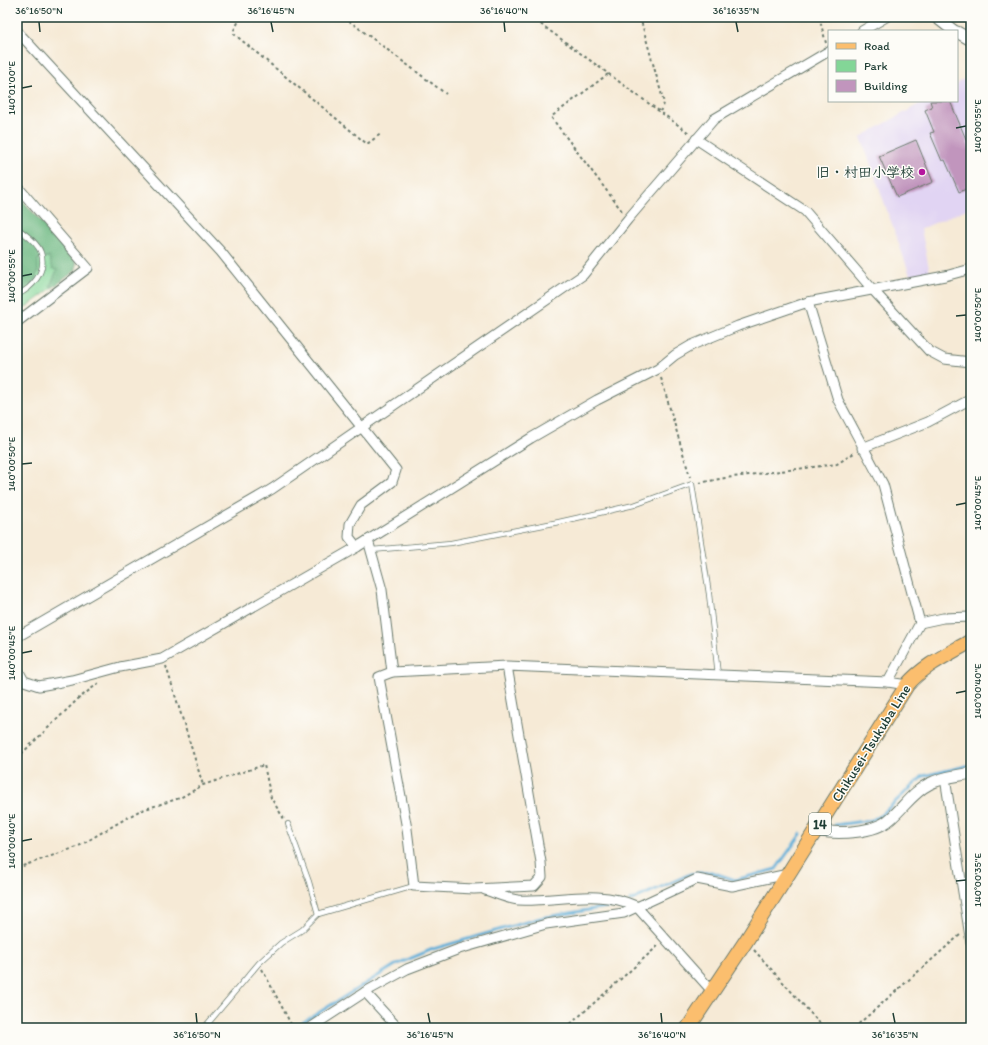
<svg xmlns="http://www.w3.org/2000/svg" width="988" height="1045" font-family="Itim,'Klee One',sans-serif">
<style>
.built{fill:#e1d4f3}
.green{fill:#83d697;stroke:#518a66}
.forest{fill:#6ab780;stroke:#447a5a}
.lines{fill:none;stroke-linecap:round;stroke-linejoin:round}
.stream{stroke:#5eaed8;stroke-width:3}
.building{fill:#c195bd}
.service-casing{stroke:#6a7a6d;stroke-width:6}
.minor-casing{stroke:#6a7a6d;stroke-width:11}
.tertiary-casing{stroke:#6a7a6d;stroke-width:13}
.primary-casing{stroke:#6a7a6d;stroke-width:16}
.path{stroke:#6a7a6d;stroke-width:2;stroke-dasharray:3 3;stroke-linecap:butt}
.service{stroke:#fff;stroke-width:4.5}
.minor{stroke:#fff;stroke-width:9}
.tertiary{stroke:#fff;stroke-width:11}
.primary{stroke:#fbbe6e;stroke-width:14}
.ticks{fill:none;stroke:#1f3d34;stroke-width:1.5}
.poi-dot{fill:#b5179e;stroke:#fdfcf7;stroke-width:1.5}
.labels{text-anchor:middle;stroke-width:3;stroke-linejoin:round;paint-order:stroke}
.shield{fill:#fdfcf7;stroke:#62766e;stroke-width:1}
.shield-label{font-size:13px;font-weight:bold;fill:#1f3d34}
.poi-label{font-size:14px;font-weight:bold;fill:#1f3d34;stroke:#fdfcf7;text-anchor:end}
.street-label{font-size:14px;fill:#1f3d34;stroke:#fdfcf7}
.neatline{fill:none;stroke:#1f3d34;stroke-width:1.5}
.ticks-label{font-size:10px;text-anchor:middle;fill:#1f3d34}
</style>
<rect width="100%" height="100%" fill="#fdfcf7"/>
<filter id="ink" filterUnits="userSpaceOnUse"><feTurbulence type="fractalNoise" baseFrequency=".025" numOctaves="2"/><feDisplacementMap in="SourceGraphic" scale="8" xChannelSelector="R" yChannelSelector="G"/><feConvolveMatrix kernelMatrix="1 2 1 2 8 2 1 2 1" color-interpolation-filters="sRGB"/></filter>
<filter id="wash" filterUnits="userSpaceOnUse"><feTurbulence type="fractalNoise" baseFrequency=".012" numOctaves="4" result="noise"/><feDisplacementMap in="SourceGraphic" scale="16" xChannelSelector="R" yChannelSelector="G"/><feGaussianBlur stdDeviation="0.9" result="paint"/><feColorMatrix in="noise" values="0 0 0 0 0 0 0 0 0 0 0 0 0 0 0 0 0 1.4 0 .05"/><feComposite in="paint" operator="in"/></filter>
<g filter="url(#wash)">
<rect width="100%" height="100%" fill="#f6ead6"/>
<polygon class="built" points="971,75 971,207 921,229 930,273 911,278 861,137 925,101 957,101 957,83"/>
<polygon class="green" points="17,194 76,262 76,270 17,314"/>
<polygon class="forest" points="17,194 76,262 76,270 54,287 50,286 57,270 53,269 49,257 38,259 38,272 33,283 28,284 22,295 17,297 17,268 23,249 19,235 17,234"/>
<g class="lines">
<g class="stream">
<polyline points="835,825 872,820 881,815 923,776 971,765"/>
<polyline points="630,901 690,874 711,872 735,880 776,869 801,834"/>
<polyline points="294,1028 397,964 433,949 540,918 625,904"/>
</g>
</g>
<g id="blocks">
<g class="building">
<polygon points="930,101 950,101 971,151 971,187 959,192 945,160 942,161 930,133 934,132 925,110 932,107"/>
<polygon points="916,140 933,182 897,197 879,156"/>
</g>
</g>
</g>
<g filter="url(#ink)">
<use href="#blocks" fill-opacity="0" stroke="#6a7a6d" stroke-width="1"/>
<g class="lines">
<defs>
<g id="service">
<path d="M17 228C25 234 38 243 41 253 47 272 32 288 17 295"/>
<polyline points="372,550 451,543 559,522 634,505 692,484 709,594 718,675"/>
<polyline points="288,824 309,882 318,914"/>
<polyline points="204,1028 259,963 281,943 302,930 318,914 414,886"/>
</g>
<g id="minor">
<polyline points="17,31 221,252 396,470 392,482 361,505 350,524 349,537 357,547"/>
<polyline points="862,31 886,17"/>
<polyline points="696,139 805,211 873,290 929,351 944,359 971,362"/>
<polyline points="17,186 88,268 17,322"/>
<polyline points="808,302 838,400 883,484 920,623 888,682"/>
<polyline points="862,448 928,422 971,399"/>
<polyline points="368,540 382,590 392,672"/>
<polyline points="920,623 943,618 971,617"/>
<polyline points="17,637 272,489 583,275 628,219 714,119 829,51"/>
<polyline points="507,666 541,862 542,877 534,886 474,889 414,886 407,829 379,677 392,672 507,666 888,682 907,685"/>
<polyline points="17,668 24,681 39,686 72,680 120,667 162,659 357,547 531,438 597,400 658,369 675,355 692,345 738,326 808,302 945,276 971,269"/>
<polyline points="945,778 971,943"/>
<path d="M485 890C495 893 507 899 518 900 558 902 598 888 636 906L712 991"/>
<polyline points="365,992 398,1028"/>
<polyline points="310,1028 365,992 407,969 459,949 546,924 624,913 697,879 732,886 788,874"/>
</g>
<g id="tertiary">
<polyline points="936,17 954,31"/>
<polyline points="957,32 971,40"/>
<path d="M816 830C836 835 875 833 890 819 903 808 914 791 929 784 942 777 957 776 971 773"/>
</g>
<path id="primary" d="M688 1028 746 941 907 685C924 665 949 654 971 641"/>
</defs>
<use href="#service" class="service-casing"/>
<use href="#minor" class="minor-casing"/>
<use href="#tertiary" class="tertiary-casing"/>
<use href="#primary" class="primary-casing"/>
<g class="path">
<polyline points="241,17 234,30 234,34 367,144 382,133"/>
<polyline points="344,17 446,94"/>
<polyline points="531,17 689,133"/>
<polyline points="640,17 664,103 663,107 660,111"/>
<polyline points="819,17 826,43"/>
<polyline points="608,74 551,117 622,211"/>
<polyline points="661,378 690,477"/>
<polyline points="699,483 725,478 837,464 854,453"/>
<polyline points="166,666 203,785"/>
<polyline points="17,758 78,699 100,682"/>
<polyline points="17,868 77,847 139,811 180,798 203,785 264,765 271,798 284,819"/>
<polyline points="754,950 824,1028"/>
<polyline points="262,969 293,1028"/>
<polyline points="566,1028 659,945"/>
<polyline points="854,1028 961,934"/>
</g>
<use href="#service" class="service"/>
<use href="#minor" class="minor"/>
<use href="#tertiary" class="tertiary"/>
<use href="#primary" class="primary"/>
</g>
</g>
<path class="ticks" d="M39 22 40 32M271 22 273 32M504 22 505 32M736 22 738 32M22 88 32 86M956 128 966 126M22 276 32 274M956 316 966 315M22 464 32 463M956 505 966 503M22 653 32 651M956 693 966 691M22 841 32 839M956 881 966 880M196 1013 197 1023M428 1013 430 1023M661 1013 662 1023M893 1013 895 1023"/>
<circle class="poi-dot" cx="922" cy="172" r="4"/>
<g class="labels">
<rect class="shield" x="809" y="813" width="22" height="22" rx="3"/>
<g class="shield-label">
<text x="820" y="829">14</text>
</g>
<g class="poi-label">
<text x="914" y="177">旧・村田小学校</text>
</g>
<g class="street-label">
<text transform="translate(871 743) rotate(-58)" y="5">Chikusei-Tsukuba Line</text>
</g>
</g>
<rect width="988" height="1045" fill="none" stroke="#fdfcf7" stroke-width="44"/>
<rect x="828" y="30" width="130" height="72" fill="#fdfcf7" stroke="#a4b0a9"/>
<rect x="836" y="43" width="20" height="6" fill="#fbbe6e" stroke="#a4b0a9"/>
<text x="864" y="50" font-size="12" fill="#1f3d34">Road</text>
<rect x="836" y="60" width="20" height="12" fill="#83d697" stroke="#a4b0a9"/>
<text x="864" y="70" font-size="12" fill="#1f3d34">Park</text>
<rect x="836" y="80" width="20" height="12" fill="#c195bd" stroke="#a4b0a9"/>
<text x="864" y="90" font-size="12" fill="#1f3d34">Building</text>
<rect x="22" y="22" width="944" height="1001" class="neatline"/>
<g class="ticks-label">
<text x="39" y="14">36°16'50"N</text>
<text x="271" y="14">36°16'45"N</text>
<text x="504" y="14">36°16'40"N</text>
<text x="736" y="14">36°16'35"N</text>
<text transform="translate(11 88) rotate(-90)" y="4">140°01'00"E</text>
<text transform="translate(977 126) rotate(-90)" y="4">140°00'55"E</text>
<text transform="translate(11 276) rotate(-90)" y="4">140°00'55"E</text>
<text transform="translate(977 315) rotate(-90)" y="4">140°00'50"E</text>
<text transform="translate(11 464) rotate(-90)" y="4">140°00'50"E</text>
<text transform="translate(977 503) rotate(-90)" y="4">140°00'45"E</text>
<text transform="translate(11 653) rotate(-90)" y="4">140°00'45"E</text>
<text transform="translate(977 691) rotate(-90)" y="4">140°00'40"E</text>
<text transform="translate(11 841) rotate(-90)" y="4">140°00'40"E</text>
<text transform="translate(977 880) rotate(-90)" y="4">140°00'35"E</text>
<text x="197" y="1038">36°16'50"N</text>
<text x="430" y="1038">36°16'45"N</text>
<text x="662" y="1038">36°16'40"N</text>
<text x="895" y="1038">36°16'35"N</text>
</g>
</svg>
